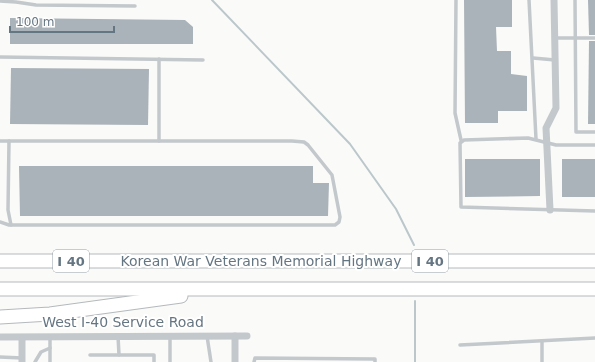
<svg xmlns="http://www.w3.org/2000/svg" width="595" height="362" font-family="'DejaVu Sans',sans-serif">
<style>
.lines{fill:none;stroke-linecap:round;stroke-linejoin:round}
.stream{stroke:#bbc7cb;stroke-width:2}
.building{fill:#aab3b9}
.highway-casing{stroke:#b4b9bd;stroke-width:15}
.lane{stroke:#c3c8cc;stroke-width:3.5}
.street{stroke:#c3c8cc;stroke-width:7}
.highway{stroke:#fff;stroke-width:13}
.labels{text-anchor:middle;stroke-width:4;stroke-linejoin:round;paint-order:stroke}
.shield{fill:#fff;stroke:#939fa8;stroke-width:1}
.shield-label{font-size:13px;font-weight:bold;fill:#657683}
.street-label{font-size:14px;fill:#657683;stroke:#fff}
</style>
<rect width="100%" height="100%" fill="#fafaf8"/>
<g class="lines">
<g class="stream">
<polyline points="212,0 350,144 396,209 414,245"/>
<polyline points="415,301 415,362"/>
</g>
</g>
<g class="building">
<polygon points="464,0 512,0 512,27 496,27 497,51 511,51 511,74 527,76 527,111 498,111 498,123 465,123"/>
<polygon points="588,0 595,0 595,35 589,35"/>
<polygon points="10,18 185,20 193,27 193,44 10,44"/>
<polygon points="589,41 595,41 595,124 588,124"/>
<polygon points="11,68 149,69 148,125 10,124"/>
<polygon points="465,159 540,159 540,196 465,197"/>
<rect x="562" y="159" width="33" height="38"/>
<polygon points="19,166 313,166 313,183 329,183 328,216 20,216"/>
</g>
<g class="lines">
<defs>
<g id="highway">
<polyline points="0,261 595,261"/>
<polyline points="0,289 595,289"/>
<polyline points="0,317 50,314 181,296"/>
</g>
</defs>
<use href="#highway" class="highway-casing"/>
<g class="lane">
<polyline points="456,0 455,113 461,140"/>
<polyline points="529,0 536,139"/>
<polyline points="575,0 576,132 595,132"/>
<polyline points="0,1 16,2 36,5 135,6"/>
<polyline points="555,38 595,38"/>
<polyline points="0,57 203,60"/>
<polyline points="533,58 555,60"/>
<polyline points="0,141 292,141 304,142 308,145 332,175 340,217 339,222 335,225 9,225 0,222"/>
<polyline points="9,141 8,210 11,225"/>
<polyline points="159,141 159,59"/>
<polyline points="595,145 556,145 528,138 464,140 460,143 461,207 595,211"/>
<polyline points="50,336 50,362"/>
<polyline points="118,336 119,355"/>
<polyline points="207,336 211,362"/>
<polyline points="170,337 170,362"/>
<polyline points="542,341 542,362"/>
<polyline points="460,345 595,338"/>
<polyline points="90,355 154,355 154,362"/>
<polyline points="0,357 22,358"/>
<polyline points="35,362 41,352 50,348"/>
<polyline points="254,362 255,358 375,359 375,362"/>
</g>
<g class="street">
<polyline points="550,210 546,128 556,108 554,0"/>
<polyline points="0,337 247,336"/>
<polyline points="22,338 22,362"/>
<polyline points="235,362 235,336"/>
</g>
<use href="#highway" class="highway"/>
</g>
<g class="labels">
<g class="shield">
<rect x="53" y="250" width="36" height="22" rx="3"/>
<rect x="412" y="250" width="36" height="22" rx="3"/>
</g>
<g class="shield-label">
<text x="71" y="266">I 40</text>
<text x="430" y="266">I 40</text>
</g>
<g class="street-label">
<text x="261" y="266">Korean War Veterans Memorial Highway</text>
<text x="123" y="327">West I-40 Service Road</text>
</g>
</g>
<path d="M10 26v6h104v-6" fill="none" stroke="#657683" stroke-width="2"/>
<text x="16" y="26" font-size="12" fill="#657683" stroke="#ffffff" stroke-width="3" paint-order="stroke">100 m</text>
</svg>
